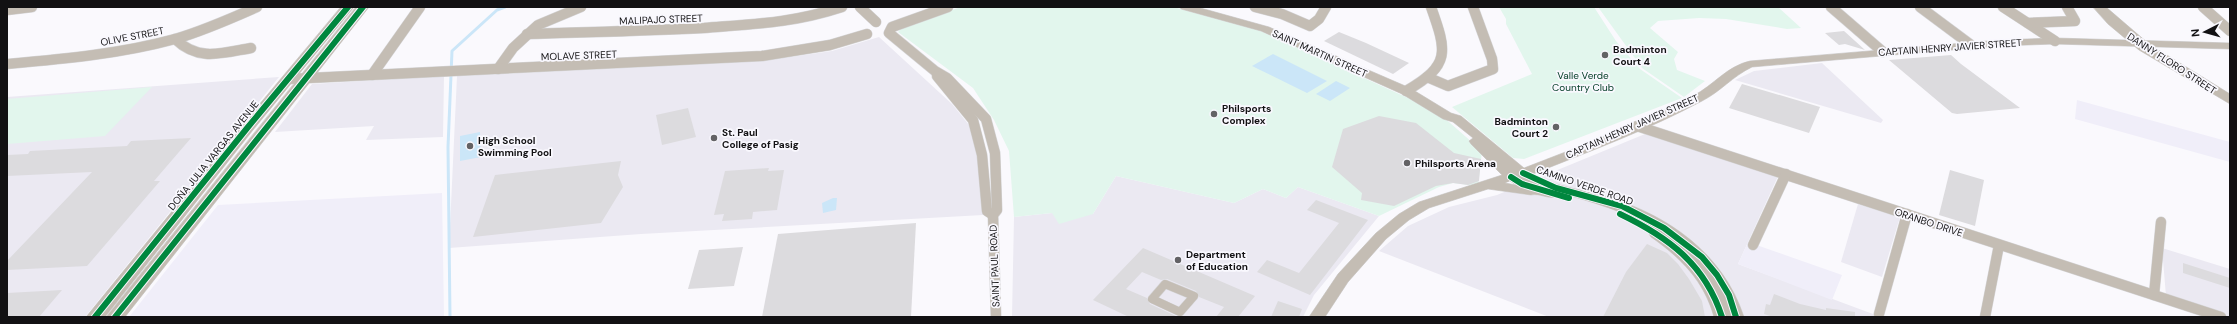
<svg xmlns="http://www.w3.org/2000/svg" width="2237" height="324" font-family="'DM Sans',sans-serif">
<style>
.built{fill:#ebe9f2}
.industrial{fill:#f0eef9}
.green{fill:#e2f6ed}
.water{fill:#cbe6f8}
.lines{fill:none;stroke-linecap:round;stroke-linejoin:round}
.stream{stroke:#cbe6f8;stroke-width:3}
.building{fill:#dcdbde}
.pedestrian-casing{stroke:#d5d5d7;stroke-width:9}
.minor-casing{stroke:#d5d5d7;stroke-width:11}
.tertiary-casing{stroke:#d5d5d7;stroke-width:1}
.secondary-casing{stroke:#d5d5d7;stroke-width:1}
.pedestrian{stroke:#c4bdb4;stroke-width:8}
.minor{stroke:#c4bdb4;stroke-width:10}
.tertiary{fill:#c4bdb4;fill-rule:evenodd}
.secondary{fill:#c3bcb2;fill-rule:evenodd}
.cycleway-casing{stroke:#f9f8fe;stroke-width:8}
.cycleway{stroke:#00873e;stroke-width:6}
.poi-dot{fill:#636265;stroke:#f9f8fe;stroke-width:1.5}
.labels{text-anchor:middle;stroke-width:3.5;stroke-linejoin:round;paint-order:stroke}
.street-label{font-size:10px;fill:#121113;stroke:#f9f8fe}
.poi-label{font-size:10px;font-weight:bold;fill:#121113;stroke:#f9f8fe;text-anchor:start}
.park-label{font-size:10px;fill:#08402b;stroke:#f9f8fe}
</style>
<rect width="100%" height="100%" fill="#faf9fd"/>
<g class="built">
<polygon points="879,37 952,104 969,125 978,151 983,215 641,234 449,248 457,76 762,61 832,51"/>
<polygon points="1822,63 1883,120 1881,123 1735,80 1754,71"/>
<polygon points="444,76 443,137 366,140 374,126 275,132 312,84"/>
<polygon points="279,77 85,317 7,317 7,97"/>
<polygon points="1645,134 1779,174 1738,264 1881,317 1549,317 1379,251 1408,226 1449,207 1497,195"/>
<polygon points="1116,176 1234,203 1263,189 1286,198 1298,187 1379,216 1314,295 1303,317 1012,317 1014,217 1052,213 1093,214"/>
<polygon points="1858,204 1900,217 1882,277 1841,262"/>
<polygon points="2162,248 2230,269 2230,317 2166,296"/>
</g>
<g class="industrial">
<polygon points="2077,100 2230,142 2230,162 2075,119"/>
<polygon points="442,193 444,317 129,317 218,205"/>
<polygon points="1748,242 1842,275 1832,300 1738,264"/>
</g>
<g class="green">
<polygon points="961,7 1173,7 1256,29 1430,108 1449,122 1482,151 1478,186 1453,183 1439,187 1379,216 1298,187 1286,198 1263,189 1234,203 1116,176 1093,214 1059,224 1052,213 1014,217 1009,151 994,120 973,88 898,32 904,26"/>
<polygon points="1499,7 1594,7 1616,41 1640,69 1682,98 1524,159 1513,158 1452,107 1532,74 1506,24 1506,19"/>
<polygon points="1598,7 1778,7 1801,28 1787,29 1726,19 1699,18 1658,21 1650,28 1678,52 1674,59 1677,70 1705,81 1684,97 1642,68"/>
<polygon points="152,87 105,136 7,144 7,99"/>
</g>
<g class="water">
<polygon points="1273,54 1327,81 1307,93 1252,66"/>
<polygon points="1336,81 1350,88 1330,101 1316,94"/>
<polygon points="480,132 481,157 460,161 460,136"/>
<polygon points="833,198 837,198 836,210 823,213 822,203"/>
</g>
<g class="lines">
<polyline class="stream" points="450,317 448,147 452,51 497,10 505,7"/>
</g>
<g class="building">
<polygon points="1844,31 1865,50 1845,44 1839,45 1825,33"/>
<polygon points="1339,32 1366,43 1409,63 1393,74 1324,41"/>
<polygon points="1951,55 1961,64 2020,108 1957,114 1952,113 1889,60"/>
<polygon points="1742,84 1820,107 1809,133 1729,108"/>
<polygon points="688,108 696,137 662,145 656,115"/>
<polygon points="1379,116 1416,123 1454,153 1481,159 1479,181 1468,185 1453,183 1436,186 1394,206 1361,200 1362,193 1332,167 1343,129"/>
<polygon points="191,138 154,181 160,181 87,266 7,270 7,261 92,172 7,176 7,155 28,154 30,151 127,146 131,141"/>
<polygon points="621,161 618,175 623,187 601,223 473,237 495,175"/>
<polygon points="769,168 768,171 784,170 777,210 753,212 752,219 722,221 724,214 714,215 725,171"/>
<polygon points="1950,170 1984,180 1975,226 1939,215"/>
<polygon points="1316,200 1368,220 1310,295 1257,272 1267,260 1299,273 1339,223 1307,210"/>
<polygon points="916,223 911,317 762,317 778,234"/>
<polygon points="1647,244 1667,253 1678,264 1689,279 1702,301 1705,317 1603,317 1626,272"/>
<polygon points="743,247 734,286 688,289 699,250"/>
<polygon points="1143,248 1255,296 1238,317 1216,317 1224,307 1199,297 1196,291 1167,279 1161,280 1142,272 1126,289 1147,298 1150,304 1178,317 1129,317 1093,300"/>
<polygon points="2183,263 2230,278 2230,288 2183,273"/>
<polygon points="62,290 39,317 7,317 7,293"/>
<polygon points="1774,294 1800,304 1826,310 1826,308 1855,312 1855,317 1773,317 1764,314 1766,304 1770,305"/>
<polygon points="1278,301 1302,309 1299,317 1271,317"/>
</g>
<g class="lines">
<defs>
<polygon id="pedestrian" points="1165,284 1194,296 1180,312 1152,299"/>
<g id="minor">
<polyline points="860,7 876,22"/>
<polyline points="948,7 892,27 889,33 935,71 947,78 986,119 995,153 997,210 993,215 996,317"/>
<polyline points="1255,7 1282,14 1310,26 1319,19 1326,7"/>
<polyline points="1831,7 1883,52"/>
<polyline points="1920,7 1971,45"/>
<polyline points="2003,7 2055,41"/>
<polyline points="2203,7 2230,31"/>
<polyline points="7,10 32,7"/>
<polyline points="2028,23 2075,21 2067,7"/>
<path d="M527 34C586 32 645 31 704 28 755 24 793 23 842 7"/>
<path d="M175 39C199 62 222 53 251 48"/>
<path d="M7 64C63 59 120 54 175 39 203 31 230 19 257 7"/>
<polyline points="498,69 513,48 538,25 581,7"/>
<polyline points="372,75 420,7"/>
<polyline points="937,76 973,120 982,155 987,211 993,215"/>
<polyline points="1427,77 1448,86 1493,69 1492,59 1473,7"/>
<polyline points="289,79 762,56 830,45 867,34"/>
<path d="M1406 91C1451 65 1447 52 1431 7"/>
<polyline points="1637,126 2221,317"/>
<polyline points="1753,245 1786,174"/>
<polyline points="2154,295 2161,222"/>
<polyline points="1879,314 1907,214"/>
<polyline points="1985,317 1999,245"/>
</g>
<path id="tertiary" d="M1180 7H1197L1269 27 1410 88 1451 113 1461 116 1524 168C1581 146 1639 124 1693 96 1714 85 1727 66 1750 61L1999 40 2055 38 2230 43V49L2055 44 1999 46 1752 67C1733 76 1720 92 1702 101 1648 130 1590 151 1533 174 1555 187 1581 189 1605 196 1668 215 1723 253 1744 317H1714C1704 281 1681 258 1651 237L1649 234 1651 231 1657 230C1625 211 1592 202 1557 192L1556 197C1547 199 1540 193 1531 195L1488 189 1429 208 1409 220 1386 239 1348 282 1325 317H1309L1338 274 1376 233 1399 214 1419 202 1502 175 1471 144 1469 141 1473 138 1453 122 1443 119 1402 94 1261 31 1181 9ZM1510 181 1516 185 1505 183Z"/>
<g id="secondary">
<polygon points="341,7 354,7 253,130 105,317 86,317 243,124"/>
<polygon points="356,7 369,7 125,317 106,317"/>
<polygon points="2093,7 2106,7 2149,44 2230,94 2230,104 2139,50 2108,24"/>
</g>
</defs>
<use href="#pedestrian" class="pedestrian-casing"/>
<use href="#minor" class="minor-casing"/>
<use href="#tertiary" class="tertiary-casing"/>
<use href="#secondary" class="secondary-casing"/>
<use href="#pedestrian" class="pedestrian"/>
<use href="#minor" class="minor"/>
<use href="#tertiary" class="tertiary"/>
<use href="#secondary" class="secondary"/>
<defs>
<g id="cycleway">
<polyline points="1523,173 1556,188 1622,206 1664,228 1702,257 1717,275 1729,295 1736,317"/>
<polyline points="1511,177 1522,184 1569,198"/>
<path d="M1620 214C1668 237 1705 264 1722 317"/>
<polyline points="95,317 248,127 348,7"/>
<polyline points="115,317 363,7"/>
</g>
</defs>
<use href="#cycleway" class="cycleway-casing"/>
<use href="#cycleway" class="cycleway"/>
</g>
<g class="poi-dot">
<circle cx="1605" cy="55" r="4"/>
<circle cx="1214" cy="114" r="4"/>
<circle cx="1556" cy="127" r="4"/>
<circle cx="714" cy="138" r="4"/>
<circle cx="470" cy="146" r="4"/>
<circle cx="1407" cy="163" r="4"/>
<circle cx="1178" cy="260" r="4"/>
</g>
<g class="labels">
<g class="street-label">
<text transform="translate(661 19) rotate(-2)" y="4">MALIPAJO STREET</text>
<text transform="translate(132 36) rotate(-11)" y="4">OLIVE STREET</text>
<text transform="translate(1950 47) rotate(-4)" y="4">CAPTAIN HENRY JAVIER STREET</text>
<text transform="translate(1320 53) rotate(24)" y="4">SAINT MARTIN STREET</text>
<text transform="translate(579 55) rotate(-2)" y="4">MOLAVE STREET</text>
<text transform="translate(2172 63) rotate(33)" y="4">DANNY FLORO STREET</text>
<text transform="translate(1632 126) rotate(-24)" y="4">CAPTAIN HENRY JAVIER STREET</text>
<text transform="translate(213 155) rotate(-51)" y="4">DOÑA JULIA VARGAS AVENUE</text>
<text transform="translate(1585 185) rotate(19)" y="4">CAMINO VERDE ROAD</text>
<text transform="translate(1929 222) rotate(18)" y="4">ORANBO DRIVE</text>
<text transform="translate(994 266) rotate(-92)" y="4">SAINT PAUL ROAD</text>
</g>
<g class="poi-label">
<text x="1613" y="53">Badminton<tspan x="1613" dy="12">Court 4</tspan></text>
<text x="1222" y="112">Philsports<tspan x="1222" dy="12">Complex</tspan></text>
<text x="1548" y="125" text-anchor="end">Badminton<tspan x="1548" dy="12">Court 2</tspan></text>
<text x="722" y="136">St. Paul<tspan x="722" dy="12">College of Pasig</tspan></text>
<text x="478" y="144">High School<tspan x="478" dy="12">Swimming Pool</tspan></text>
<text x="1415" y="167">Philsports Arena</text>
<text x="1186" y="258">Department<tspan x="1186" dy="12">of Education</tspan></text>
</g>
<g class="park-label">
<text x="1583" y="79">Valle Verde<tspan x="1583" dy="12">Country Club</tspan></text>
</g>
</g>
<rect width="2237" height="324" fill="none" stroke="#121113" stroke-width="16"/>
<g transform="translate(2205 32) rotate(264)" stroke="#f9f8fe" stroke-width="3" paint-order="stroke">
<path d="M0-3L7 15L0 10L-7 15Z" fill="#121113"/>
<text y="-6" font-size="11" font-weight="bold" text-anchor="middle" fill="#121113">N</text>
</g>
</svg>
